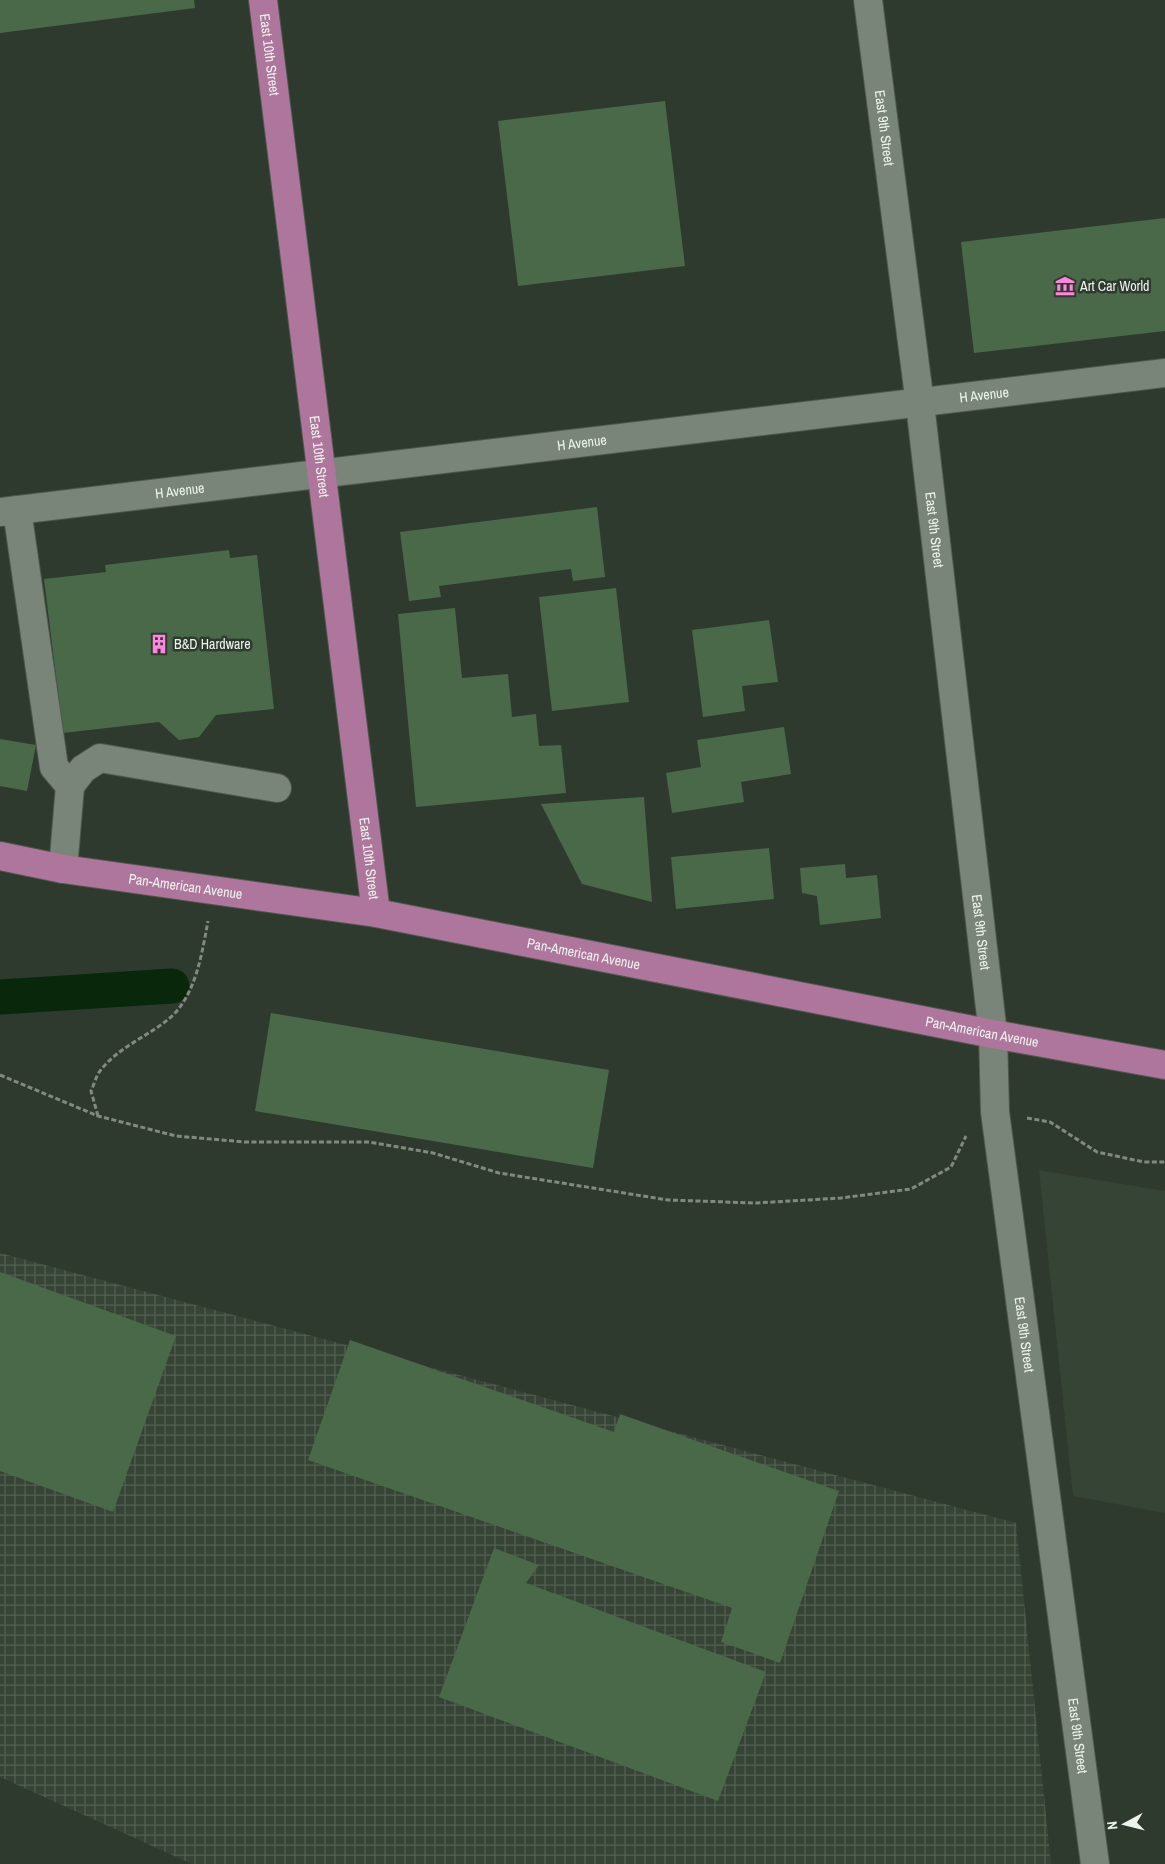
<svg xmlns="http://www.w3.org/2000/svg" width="1165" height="1864" font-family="'Archivo Narrow',sans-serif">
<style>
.built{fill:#354434}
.industrial{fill:url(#industrial-grid)}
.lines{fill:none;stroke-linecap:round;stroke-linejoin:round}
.canal{stroke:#09270a;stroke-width:35}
.building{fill:#4a6949}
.minor-casing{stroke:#4f584e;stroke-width:30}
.major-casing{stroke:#4f584e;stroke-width:30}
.path{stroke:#818a80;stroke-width:3;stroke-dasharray:5 2.5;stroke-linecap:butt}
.minor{stroke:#7a8579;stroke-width:28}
.major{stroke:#ae759d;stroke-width:28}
.labels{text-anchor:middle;stroke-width:5;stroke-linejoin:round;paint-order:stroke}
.street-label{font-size:14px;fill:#edf3ec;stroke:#2f3a2f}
.poi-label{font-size:14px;fill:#edf3ec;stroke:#2f3a2f;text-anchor:start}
</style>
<defs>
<pattern id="industrial-grid" width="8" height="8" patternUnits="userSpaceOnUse" patternTransform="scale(1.25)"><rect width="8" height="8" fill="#354434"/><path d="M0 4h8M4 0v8" fill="none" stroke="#535f52"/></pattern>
</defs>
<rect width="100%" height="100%" fill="#2f3a2f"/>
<polygon class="built" points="1039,1170 1165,1191 1165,1513 1073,1496"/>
<polygon class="industrial" points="0,1253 1016,1523 1051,1864 192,1864 0,1777"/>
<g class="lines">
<polyline class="canal" points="0,997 172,986"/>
</g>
<g class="building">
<polygon points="0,0 194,0 195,8 0,33"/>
<polygon points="665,101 685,266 518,286 498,121"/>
<polygon points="1165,218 1165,331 974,353 961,242"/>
<polygon points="597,507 605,577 573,581 571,569 439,586 441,597 409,601 400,532"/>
<polygon points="229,550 230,558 257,555 274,709 216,715 199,737 179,740 159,722 63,733 44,579 106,572 105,565"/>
<polygon points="616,588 629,702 552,711 539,597"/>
<polygon points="455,608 462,678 508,674 512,717 536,714 539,746 561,745 566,793 416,807 398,614"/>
<polygon points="769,620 778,682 742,686 745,711 703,717 692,630"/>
<polygon points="784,727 791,774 741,782 744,802 672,813 666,773 701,767 697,740"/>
<polygon points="0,739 36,745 27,791 0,786"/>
<polygon points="644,797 652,902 582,884 541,804"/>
<polygon points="769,848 774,899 676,909 671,857"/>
<polygon points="845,864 846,878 877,875 881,918 820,925 817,896 802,893 800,868"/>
<polygon points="271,1013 609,1070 593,1168 255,1111"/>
<polygon points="0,1272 176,1336 113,1512 0,1471"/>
<polygon points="350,1340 614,1432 620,1414 839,1491 780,1663 721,1642 732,1608 308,1460"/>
<polygon points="494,1548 539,1565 526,1583 766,1672 718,1801 439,1697"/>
</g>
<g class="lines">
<defs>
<g id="minor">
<path id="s1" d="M868 0 920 404 993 1034 995 1112 1095 1864"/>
<polyline points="17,510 54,767 70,786"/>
<path id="s2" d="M0 512 1165 373"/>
<polyline points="63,869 70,786 83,769 100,758 277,788"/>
</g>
<g id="major">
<path id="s3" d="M263 0 376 913"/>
<path id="s4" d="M0 856 63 869 376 913 993 1034 1165 1065"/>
</g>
</defs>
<use href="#minor" class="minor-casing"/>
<use href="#major" class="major-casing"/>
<g class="path">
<polyline points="0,1075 98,1116 176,1136 245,1142 369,1142 433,1153 499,1173 668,1200 756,1203 841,1198 911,1189 951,1167 966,1136"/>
<path d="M98 1116 91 1091C94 1085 96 1076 100 1071 118 1047 149 1036 171 1017 196 994 202 953 208 921"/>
<polyline points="1027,1118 1050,1122 1097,1152 1144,1162 1165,1162"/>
</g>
<use href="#minor" class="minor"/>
<use href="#major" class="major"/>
</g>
<defs>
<symbol id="museum-bare" viewBox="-9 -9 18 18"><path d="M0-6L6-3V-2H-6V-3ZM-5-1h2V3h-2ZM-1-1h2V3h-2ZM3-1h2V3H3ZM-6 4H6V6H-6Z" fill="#ff85df" stroke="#2f3a2f" stroke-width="2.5" paint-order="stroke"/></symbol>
<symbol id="building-bare" viewBox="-9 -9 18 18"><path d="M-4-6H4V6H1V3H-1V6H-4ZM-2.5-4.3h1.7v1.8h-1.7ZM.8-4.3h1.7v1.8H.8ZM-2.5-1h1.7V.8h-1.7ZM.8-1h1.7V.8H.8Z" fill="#ff85df" stroke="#2f3a2f" stroke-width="2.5" paint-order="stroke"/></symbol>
</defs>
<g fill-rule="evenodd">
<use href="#museum-bare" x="1051" y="272" width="28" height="28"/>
<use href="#building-bare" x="145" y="630" width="28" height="28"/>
</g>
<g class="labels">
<g class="street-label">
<text dy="5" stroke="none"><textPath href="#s3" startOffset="55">East 10th Street</textPath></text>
<text dy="5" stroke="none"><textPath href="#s1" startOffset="129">East 9th Street</textPath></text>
<text dy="5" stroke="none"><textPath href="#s2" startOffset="991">H Avenue</textPath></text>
<text dy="5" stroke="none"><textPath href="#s2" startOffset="586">H Avenue</textPath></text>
<text dy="5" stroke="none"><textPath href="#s3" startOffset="460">East 10th Street</textPath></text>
<text dy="5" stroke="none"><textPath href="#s2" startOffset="181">H Avenue</textPath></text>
<text dy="5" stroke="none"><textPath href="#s1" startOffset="534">East 9th Street</textPath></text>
<text dy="5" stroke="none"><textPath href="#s3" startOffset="865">East 10th Street</textPath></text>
<text dy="5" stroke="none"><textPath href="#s4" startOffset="188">Pan-American Avenue</textPath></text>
<text dy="5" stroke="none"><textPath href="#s1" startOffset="939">East 9th Street</textPath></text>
<text dy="5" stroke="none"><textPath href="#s4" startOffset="592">Pan-American Avenue</textPath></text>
<text dy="5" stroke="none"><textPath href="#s4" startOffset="998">Pan-American Avenue</textPath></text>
<text dy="5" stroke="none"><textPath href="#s1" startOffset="1344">East 9th Street</textPath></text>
<text dy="5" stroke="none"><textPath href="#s1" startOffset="1749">East 9th Street</textPath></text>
</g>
<g class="poi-label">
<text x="1080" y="291">Art Car World</text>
<text x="174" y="649">B&amp;D Hardware</text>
</g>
</g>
<g transform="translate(1125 1824) rotate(263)" stroke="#2f3a2f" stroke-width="4" paint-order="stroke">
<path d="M0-4L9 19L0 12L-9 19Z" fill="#edf3ec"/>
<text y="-8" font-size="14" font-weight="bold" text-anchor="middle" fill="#edf3ec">N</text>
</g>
</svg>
